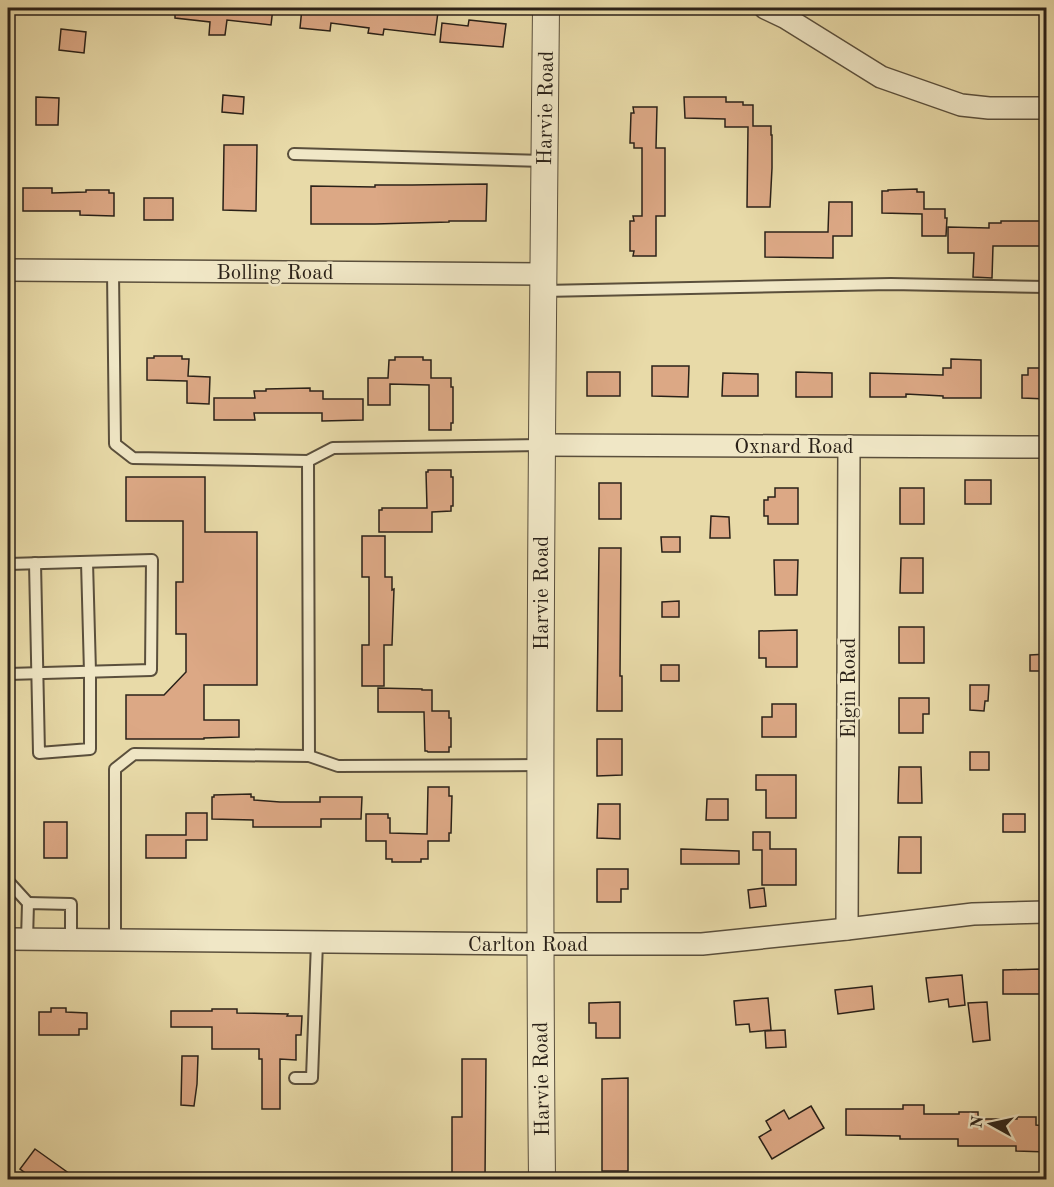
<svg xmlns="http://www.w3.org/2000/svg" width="1054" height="1187" font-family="'Old Standard TT',serif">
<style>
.building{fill:#dca885;stroke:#2a2118;stroke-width:1.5}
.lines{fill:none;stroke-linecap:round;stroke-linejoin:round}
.service-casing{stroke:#5a4f3c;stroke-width:14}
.minor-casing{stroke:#5a4f3c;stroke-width:24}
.tertiary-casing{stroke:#5a4f3c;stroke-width:28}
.service{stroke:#f0e7c6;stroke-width:10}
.minor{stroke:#f0e7c6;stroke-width:21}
.tertiary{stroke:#f0e7c6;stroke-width:26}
.labels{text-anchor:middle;stroke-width:5;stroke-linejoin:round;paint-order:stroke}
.street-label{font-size:21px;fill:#2a2118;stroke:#f0e7c6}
</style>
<rect width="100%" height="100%" fill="#e8daa8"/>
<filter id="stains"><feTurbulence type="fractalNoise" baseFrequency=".00333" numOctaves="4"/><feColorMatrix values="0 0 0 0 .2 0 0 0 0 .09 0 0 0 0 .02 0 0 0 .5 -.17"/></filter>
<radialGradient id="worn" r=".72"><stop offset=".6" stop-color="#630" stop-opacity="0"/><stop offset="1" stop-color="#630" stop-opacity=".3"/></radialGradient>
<g class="building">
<polygon points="175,8 273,8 271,25 227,20 225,35 209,35 210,22 175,18"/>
<polygon points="302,8 402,8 438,12 435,35 384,29 383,35 368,33 369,28 331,23 330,31 300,28"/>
<polygon points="469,20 506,24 503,47 440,42 442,23 468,26"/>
<polygon points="61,29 86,32 84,53 59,50"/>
<polygon points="223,95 244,97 243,114 222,112"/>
<polygon points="36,97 59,98 58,125 36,125"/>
<polygon points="684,97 726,97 726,102 743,102 743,105 753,105 753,126 771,126 771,135 772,135 772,168 770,207 747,207 748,127 725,127 725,119 685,118"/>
<polygon points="633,107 657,107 656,148 665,148 665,216 656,216 656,256 633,256 634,251 630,251 630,221 634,221 633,216 642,216 642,148 634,148 634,143 630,143 631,113 634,113"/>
<polygon points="224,145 257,145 256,211 223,210"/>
<polygon points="487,184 486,221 449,221 449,222 375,224 311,224 311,186 375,187 375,185 412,185"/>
<polygon points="23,188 52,188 52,193 86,192 86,190 109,190 109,193 114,193 114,216 80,215 80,211 23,211"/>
<polygon points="917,189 917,192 924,192 924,209 945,209 945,218 947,218 946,236 922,236 922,214 882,213 882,191 888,191 888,190"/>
<rect x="144" y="198" width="29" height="22"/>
<polygon points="829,202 852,202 852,236 833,236 833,258 765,257 765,232 828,232"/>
<polygon points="1001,221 1044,221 1044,224 1047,224 1047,246 993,246 992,278 973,277 974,253 948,253 948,227 989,228 989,223 1001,223"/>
<polygon points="154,356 182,356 182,359 189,359 188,376 210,377 209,404 187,403 187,381 147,380 147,358 154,358"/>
<polygon points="395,357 423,357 423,360 431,360 431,378 451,378 451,387 453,387 453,423 451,423 451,430 429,430 429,385 390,384 390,405 368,405 368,378 388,378 389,360 395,360"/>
<polygon points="951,359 981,360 981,398 943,398 943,396 906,394 906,397 870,397 870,373 943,375 943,368 951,368"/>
<polygon points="652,366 689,366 688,397 652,396"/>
<polygon points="1028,368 1047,368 1047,399 1022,398 1022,375 1028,375"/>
<rect x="587" y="372" width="33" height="24"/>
<polygon points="796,372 832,373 832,397 796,397"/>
<polygon points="723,373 758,374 758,396 722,396"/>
<polygon points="310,388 310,391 323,391 323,399 363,399 363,420 322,421 322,413 254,413 255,420 214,420 214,398 255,398 254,391 266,391 266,389"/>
<polygon points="428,470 451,470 451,477 453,477 453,506 451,506 451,511 432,512 432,532 379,532 379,510 382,510 382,508 427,508 426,472 428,472"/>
<polygon points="126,477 205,477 205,532 257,532 257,685 204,685 204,720 239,720 239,737 204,738 204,739 126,739 126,695 164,695 186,672 186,634 176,634 176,582 183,582 183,521 126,521"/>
<rect x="965" y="480" width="26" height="24"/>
<rect x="599" y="483" width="22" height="36"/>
<polygon points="775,488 798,488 798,524 768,524 768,516 764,516 764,500 768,500 768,497 775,497"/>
<rect x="900" y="488" width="24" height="36"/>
<polygon points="711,516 729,517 730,538 710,538"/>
<polygon points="362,536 385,536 385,577 392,577 392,590 394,589 392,645 384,645 384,686 362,686 362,645 369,645 369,577 362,577"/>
<polygon points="661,537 680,537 680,552 662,552"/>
<polygon points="599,548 621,548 620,676 622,676 622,711 597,711"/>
<polygon points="901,558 923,558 923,593 900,593"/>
<polygon points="774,560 798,560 797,595 775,595"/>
<polygon points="679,601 679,617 662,617 662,602"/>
<rect x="899" y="627" width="25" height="36"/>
<polygon points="797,630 797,667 766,667 766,658 759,658 759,631"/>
<polygon points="1047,654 1047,671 1030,671 1030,655"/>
<rect x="661" y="665" width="18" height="16"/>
<polygon points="970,685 989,685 988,701 985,701 984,711 970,710"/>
<polygon points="378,688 422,689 422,690 432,690 432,711 449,711 449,718 451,718 451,747 449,747 449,752 428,752 427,751 425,751 424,712 378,712"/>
<polygon points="899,698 929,698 929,714 923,714 923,733 899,733"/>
<polygon points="772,704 796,704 796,737 762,737 762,717 772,717"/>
<polygon points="597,739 622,739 622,775 597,776"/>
<rect x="970" y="752" width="19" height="18"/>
<polygon points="899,767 921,767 922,803 898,803"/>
<polygon points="756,775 796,775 796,818 766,818 766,790 756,790"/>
<polygon points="428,787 449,787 449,796 452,796 451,833 449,833 449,841 428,841 428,859 421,859 421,862 392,862 392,859 386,859 386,841 366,841 366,814 388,814 388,818 390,818 390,833 427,834"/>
<polygon points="251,794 251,797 254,797 254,800 280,802 320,802 320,797 362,797 361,819 321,819 321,827 253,827 253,820 212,819 212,797 214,797 214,795"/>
<polygon points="707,799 728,799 728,820 706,820"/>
<polygon points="598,804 620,804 620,839 597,838"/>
<polygon points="186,813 207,813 207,840 186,840 186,858 146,858 146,835 186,835"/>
<rect x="1003" y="814" width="22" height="18"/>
<rect x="44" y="822" width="23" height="36"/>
<polygon points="753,832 770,832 770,849 796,849 796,885 762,885 762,850 753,850"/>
<polygon points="899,837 921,837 921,873 898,873"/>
<polygon points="681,849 739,851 739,864 681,864"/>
<polygon points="597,869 628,869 628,889 621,889 621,902 597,902"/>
<polygon points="764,888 766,906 750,908 748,890"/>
<polygon points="1040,969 1040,994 1003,994 1003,970"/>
<polygon points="962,975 965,1005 949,1007 948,999 929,1002 926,978"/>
<polygon points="872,986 874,1009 838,1014 835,990"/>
<polygon points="768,998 771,1030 750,1032 749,1024 736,1025 734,1001"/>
<polygon points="620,1002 620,1038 596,1038 596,1023 589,1023 589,1003"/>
<polygon points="987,1002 990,1040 973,1042 968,1003"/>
<polygon points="51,1008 66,1008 66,1012 87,1013 87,1029 79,1029 79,1035 39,1035 39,1012 51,1012"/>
<polygon points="212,1009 237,1009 237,1013 288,1014 287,1016 302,1016 301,1035 296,1035 296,1060 280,1059 280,1109 262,1109 262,1059 259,1059 259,1049 212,1049 212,1027 171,1027 171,1011 212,1011"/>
<polygon points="785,1030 786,1047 766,1048 765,1031"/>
<polygon points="182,1056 198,1056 197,1084 194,1106 181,1105"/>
<polygon points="462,1059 486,1059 485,1179 452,1179 452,1117 462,1117"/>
<polygon points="628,1078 628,1171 602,1171 602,1079"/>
<polygon points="903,1105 924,1105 924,1114 959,1114 959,1112 978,1112 978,1119 1017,1119 1017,1117 1036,1117 1036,1125 1047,1126 1047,1152 1016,1151 1016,1146 958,1146 958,1139 900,1139 900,1136 846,1135 846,1109 903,1109"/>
<polygon points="811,1106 824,1128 772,1159 759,1137 771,1130 766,1121 784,1110 789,1119"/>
<polygon points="35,1149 77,1179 34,1179 20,1169"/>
</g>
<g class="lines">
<defs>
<g id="service">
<polyline points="294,154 544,161"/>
<polyline points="113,272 115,444 133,458 308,461 333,448 541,445"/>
<polyline points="543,291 891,284 1046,287"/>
<polyline points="308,461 309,756"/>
<polyline points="35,563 39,753 90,749 90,672 87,562"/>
<polyline points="8,564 152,560 151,670 8,674"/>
<polyline points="8,881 28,903"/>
<polyline points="27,940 28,903 71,904 71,940"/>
<polyline points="115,941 115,769 134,754 309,756 338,766 540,765"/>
<polyline points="295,1078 312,1078 317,942"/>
</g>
<g id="minor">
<polyline points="765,8 786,18 881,77 961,105 989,108 1046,108"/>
<polyline points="8,270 543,274"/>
<polyline points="542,445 1046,447"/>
<polyline points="847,929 849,446"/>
<polyline points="8,939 540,944 702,944 847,929 973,914 1046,912"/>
</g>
<path id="tertiary" d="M542 1180C538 789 542 398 546 8"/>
</defs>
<use href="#service" class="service-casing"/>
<use href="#minor" class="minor-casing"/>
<use href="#tertiary" class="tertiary-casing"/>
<use href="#service" class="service"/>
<use href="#minor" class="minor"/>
<use href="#tertiary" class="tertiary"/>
</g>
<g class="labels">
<g class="street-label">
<text transform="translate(545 108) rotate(-89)" y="7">Harvie Road</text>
<text x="275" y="279">Bolling Road</text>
<text x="794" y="453">Oxnard Road</text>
<text transform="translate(541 593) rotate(-90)" y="7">Harvie Road</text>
<text transform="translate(848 688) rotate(-90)" y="7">Elgin Road</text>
<text x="528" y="951">Carlton Road</text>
<text transform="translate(541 1079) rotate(-91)" y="7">Harvie Road</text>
</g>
</g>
<rect width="1054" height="1187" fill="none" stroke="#e8daa8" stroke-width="30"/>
<rect x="9" y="9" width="1036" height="1169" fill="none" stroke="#2a2118" stroke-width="3"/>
<rect x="15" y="15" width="1024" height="1157" fill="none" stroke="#2a2118" stroke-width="1.5"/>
<g transform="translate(991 1124) rotate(278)" stroke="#f0e7c6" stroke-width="4.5" paint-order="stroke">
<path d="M0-4.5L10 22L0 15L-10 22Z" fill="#2a2118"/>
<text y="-9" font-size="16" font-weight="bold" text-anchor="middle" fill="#2a2118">N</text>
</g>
<rect width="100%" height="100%" filter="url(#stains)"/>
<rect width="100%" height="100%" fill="url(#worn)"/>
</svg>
